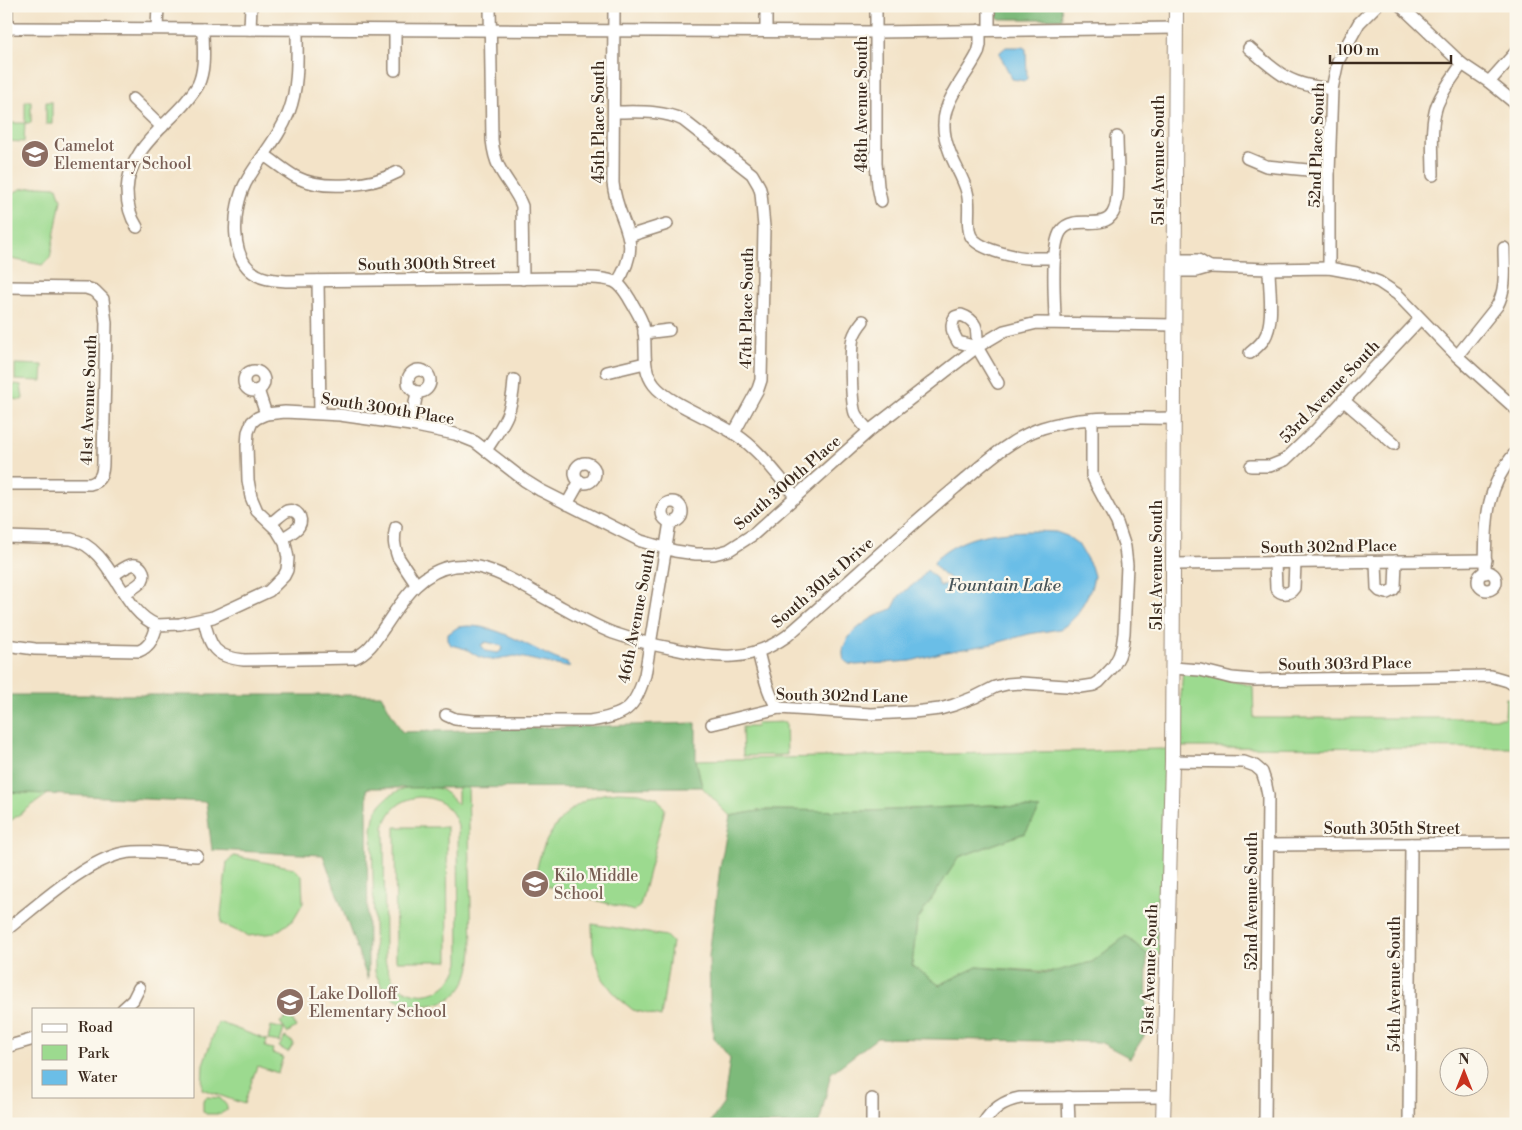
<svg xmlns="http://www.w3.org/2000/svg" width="1522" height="1130" font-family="'Libre Bodoni',serif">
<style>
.green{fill:#9cda8f;stroke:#6c8256;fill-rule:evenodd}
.forest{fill:#7dba7a;stroke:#5c724c}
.water{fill:#6bbee7;stroke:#537482;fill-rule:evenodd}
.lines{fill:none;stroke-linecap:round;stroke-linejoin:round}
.minor-casing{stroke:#978673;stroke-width:14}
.major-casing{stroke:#978673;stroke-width:16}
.minor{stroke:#fff;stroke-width:11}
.major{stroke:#fff;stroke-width:14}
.labels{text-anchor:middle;stroke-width:4.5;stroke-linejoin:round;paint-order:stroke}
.street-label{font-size:16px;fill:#3b2a1e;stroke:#fbf7ec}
.education-label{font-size:16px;fill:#785e54;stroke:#fbf7ec;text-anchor:start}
.water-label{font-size:18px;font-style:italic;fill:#49565a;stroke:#fbf7ec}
</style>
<rect width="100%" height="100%" fill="#fbf7ec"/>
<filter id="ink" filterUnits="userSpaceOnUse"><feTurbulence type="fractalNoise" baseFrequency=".02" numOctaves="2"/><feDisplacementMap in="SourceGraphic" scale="10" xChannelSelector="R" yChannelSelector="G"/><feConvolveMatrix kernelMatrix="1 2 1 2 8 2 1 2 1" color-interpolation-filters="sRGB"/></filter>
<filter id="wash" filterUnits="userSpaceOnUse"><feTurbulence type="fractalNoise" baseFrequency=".0096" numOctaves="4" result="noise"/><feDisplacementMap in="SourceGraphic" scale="20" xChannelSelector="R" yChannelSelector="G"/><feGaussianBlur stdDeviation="1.12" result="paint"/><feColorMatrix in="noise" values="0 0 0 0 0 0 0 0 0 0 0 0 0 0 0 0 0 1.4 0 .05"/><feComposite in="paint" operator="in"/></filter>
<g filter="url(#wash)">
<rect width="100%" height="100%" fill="#f3e3c8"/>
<g class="green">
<polygon points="25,101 31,101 31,123 25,123 24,142 6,141 6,123 25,123"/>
<rect x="46" y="102" width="6" height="22"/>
<polygon points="40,186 57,187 61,200 50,258 42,265 6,258 6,196 21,189"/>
<polygon points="15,364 43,365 42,381 15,380"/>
<polygon points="15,384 21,385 23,398 22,400 11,399 11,390"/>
<polygon points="1183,669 1253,686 1254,718 1505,718 1506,698 1516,700 1516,748 1177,747"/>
<polygon points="786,722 787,755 743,756 742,727 756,727 757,723"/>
<polygon points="1161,749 1172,750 1167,955 1147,954 1126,936 1092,962 1054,972 977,967 939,985 912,965 917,921 959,857 1025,833 1040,809 991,805 871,811 764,810 730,816 702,787 696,760"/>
<path d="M458 785H468L472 948C471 964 469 980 458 992 442 1008 411 1010 393 997 384 991 379 982 375 972L372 829C373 825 373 819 375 814 385 792 410 782 434 787 444 789 452 798 458 805ZM418 797C438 797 453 807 458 826L459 963C447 1007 391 1004 385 958L384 826C390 809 400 800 418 797Z"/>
<polygon points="6,792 48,794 6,824"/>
<path d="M618 792 639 793 657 798 665 809 640 906 634 911 536 883C535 846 563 805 599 795 605 793 612 793 618 792Z"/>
<polygon points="395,827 447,827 448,961 396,961"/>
<polygon points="234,856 294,868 302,876 303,903 293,920 275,933 248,936 222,924 221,915 227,862"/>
<polygon points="592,924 666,936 672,942 661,1017 633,1010 617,997 603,979 593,951"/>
<polygon points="290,1016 296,1027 287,1033 280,1022"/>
<polygon points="218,1022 267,1040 265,1047 273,1049 272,1053 283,1057 278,1073 257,1066 244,1104 202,1089 203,1064"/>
<polygon points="271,1026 284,1029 280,1042 268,1040"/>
<polygon points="285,1037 294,1043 288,1052 279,1047"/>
<polygon points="207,1097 220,1098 227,1106 227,1110 220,1114 206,1114 203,1111 203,1100"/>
</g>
<g class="forest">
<polygon points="996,6 1061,6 1062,19 1000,19 997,17"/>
<polygon points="6,695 381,695 402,732 696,723 696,760 702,787 367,788 368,980 323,855 212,850 206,802 6,792"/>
<polygon points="991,805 1040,809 1025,833 959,857 917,921 912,965 939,985 977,967 1048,973 1092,962 1126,936 1147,954 1146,1033 1130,1058 1100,1042 877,1038 831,1073 819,1124 711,1124 711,1121 724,1103 730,1058 714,1038 710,1004 709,956 720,867 730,816 764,810 871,811"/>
</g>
<g class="water">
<polygon points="1006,47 1023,47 1026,49 1027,78 1025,81 1012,79 1000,55 1000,52"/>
<path d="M1032 531 1056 532 1067 536 1078 544 1091 566 1094 576 1091 589 1077 615 1068 624 1060 629 1029 634 992 644 940 653 911 661 856 665 849 664 844 660C837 639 865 621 882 613 886 611 889 611 893 608L899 596 919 580 927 570 937 579V582L940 586 948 585 950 582 949 577 943 575 934 564 935 560C964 534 995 532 1032 531Z"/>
<path d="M468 626C504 626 534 652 567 663L570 666 566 667 515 656 490 660 479 657 466 649 451 645 448 640V634L458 627ZM486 642 502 646 503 649 498 653 486 651 481 645Z"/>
</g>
</g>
<g filter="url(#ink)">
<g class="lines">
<defs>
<g id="minor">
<path d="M490 6 492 140C493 149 495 159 499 167 506 181 517 192 522 206L523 279"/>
<path d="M614 6 613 183C617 225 646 238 617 283"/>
<polyline points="876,6 876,163 878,186 881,201"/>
<polyline points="1401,6 1462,64 1489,82 1516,104"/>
<polyline points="6,28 876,32 1176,28"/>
<polyline points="7,28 7,6"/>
<polyline points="157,28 158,6"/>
<polyline points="250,29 251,6"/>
<path d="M297 29C297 57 299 85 289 112 278 140 259 158 245 184 233 208 228 259 257 275 265 280 276 280 286 281L561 278C574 278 606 276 617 283 622 287 626 293 629 298 634 307 640 315 643 325 648 345 640 367 654 385 669 404 713 419 735 434 760 450 777 475 796 497"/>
<path d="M980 30V45L978 53C961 87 932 107 949 150 954 165 963 177 967 192 971 206 966 221 970 234 975 249 1014 257 1028 258 1037 258 1046 258 1055 258"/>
<polyline points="989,30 989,6"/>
<polyline points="766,31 766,6"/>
<path d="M1249 48C1261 58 1272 69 1286 77 1300 85 1317 87 1332 89"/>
<polyline points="395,70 395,30"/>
<polyline points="1489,82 1516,52"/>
<polyline points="133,99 162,127"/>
<path d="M614 112C637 112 662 110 683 120L752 174 759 186 761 193 764 227 761 380 758 389 734 433"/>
<path d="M264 155C275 162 285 171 296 177 323 191 372 186 398 172"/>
<polyline points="1247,158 1266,166 1329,172"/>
<path d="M1433 175C1433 152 1430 126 1437 105 1443 90 1453 77 1462 64"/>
<path d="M137 227C130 216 127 204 127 191 128 152 161 130 184 104 189 98 194 92 198 85 206 68 203 47 203 29"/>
<polyline points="629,236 667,224"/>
<polyline points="1210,267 1269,269 1329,268 1356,273 1379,282 1397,294 1457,356 1516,409"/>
<polyline points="1329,268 1329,172 1332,89 1338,61 1359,23 1376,6"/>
<polyline points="1174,271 1196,271 1210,267 1198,260 1174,260"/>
<polyline points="318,281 320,413"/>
<path d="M6 287 86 288 95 291 103 299 106 323 103 462C103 473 101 481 90 484H6"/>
<path d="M961 315C979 321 977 331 977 347L958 342C953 333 949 327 955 317Z"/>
<path d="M863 321C858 327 855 332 853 338 850 350 851 402 855 413 858 420 865 426 869 431"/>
<path d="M1055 322C1055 301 1050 247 1061 231 1074 213 1103 232 1113 213 1121 200 1117 155 1117 137"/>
<polyline points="644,333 669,330"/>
<polyline points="977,347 998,383"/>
<path d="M1250 353C1255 349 1260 345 1264 339 1275 322 1269 289 1269 269"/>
<path d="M1457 356 1497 306C1507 288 1504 268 1504 248"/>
<circle cx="419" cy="381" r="11"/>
<circle cx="254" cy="381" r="10"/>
<polyline points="607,372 645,363"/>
<polyline points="258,390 266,414"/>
<polyline points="1343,400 1394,444"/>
<polyline points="411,425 417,392"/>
<path d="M486 450C504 423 512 414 514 380"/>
<circle cx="585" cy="473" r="10"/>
<polyline points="1251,466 1270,466 1285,460 1315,431 1420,319"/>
<circle cx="672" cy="512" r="10"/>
<polyline points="567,504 580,481"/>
<path d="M271 523C276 520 281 514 287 511 296 508 304 518 299 526 296 531 288 535 283 538"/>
<path d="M396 527C393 538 394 546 398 557L416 584"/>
<path d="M6 537 71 539C113 548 120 611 157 625"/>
<polyline points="1376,562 1377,588 1380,591 1387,593 1393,590 1395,587 1396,561"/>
<path d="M1275 563 1276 588C1281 595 1289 595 1294 588L1295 563"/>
<polyline points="1173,564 1486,560"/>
<circle cx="1487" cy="581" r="9"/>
<path d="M1485 573C1486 526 1483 490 1516 452"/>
<path d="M113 576C118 572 125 567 131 565 140 563 147 573 142 581 138 586 130 590 125 593"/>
<path d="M204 620C210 647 214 657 244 660L354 658C368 652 375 641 383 629 401 603 419 571 454 566 489 561 523 587 552 602 572 613 592 625 613 633 633 640 654 645 675 649 718 658 749 663 787 636 843 587 898 536 955 488 981 466 1009 439 1042 428 1084 414 1130 419 1174 418"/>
<path d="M6 645 35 649 139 651C151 646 154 636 157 625L180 624 213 617 269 591 284 576 287 570 288 558 285 543 277 530 257 511 251 497 248 480 247 446 248 432 252 422 257 418 266 414 285 412 340 415 411 425 455 434 475 442 524 480 540 490 641 541 675 551 696 554H714L729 550 754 534 869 431 977 347 1004 331 1037 323 1175 325"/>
<path d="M758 652C762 666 768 699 779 708"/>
<polyline points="1173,668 1200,670 1232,678 1255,680 1491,676 1508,681 1516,686"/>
<path d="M446 715 455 719 474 721H590C626 715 634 710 645 675L670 522"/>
<polyline points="712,724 779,708 871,714 914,712 940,709 954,705 975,697 995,687 1007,684 1021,683 1081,687 1094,685 1099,682 1113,667 1119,656 1122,647 1124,633 1127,565 1125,547 1117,523 1097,486 1092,475 1092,419"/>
<polyline points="1172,761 1244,762 1255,766 1262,772 1265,781 1268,795 1265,1124"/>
<polyline points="1268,845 1516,843"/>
<path d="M6 930C37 906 86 860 124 853 146 849 175 855 197 856"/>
<polyline points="123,1009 133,1000 139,988"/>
<polyline points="6,1047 34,1039"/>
<polyline points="1068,1097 1069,1124"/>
<polyline points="872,1099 872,1124"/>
<path d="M983 1124C992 1109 1003 1101 1020 1098L1163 1097"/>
<polyline points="1409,1124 1411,844"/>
</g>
<polyline id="major" points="1163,1124 1172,761 1176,6"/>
</defs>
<use href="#minor" class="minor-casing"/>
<use href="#major" class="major-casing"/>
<use href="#minor" class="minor"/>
<use href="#major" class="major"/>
</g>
</g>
<defs>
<symbol id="school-disc" viewBox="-11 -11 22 22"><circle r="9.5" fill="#8d6e63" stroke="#fbf7ec"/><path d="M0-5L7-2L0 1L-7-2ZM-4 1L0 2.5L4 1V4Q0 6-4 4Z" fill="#fff"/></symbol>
</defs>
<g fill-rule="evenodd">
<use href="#school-disc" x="19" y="138" width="32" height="32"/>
<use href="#school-disc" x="519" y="868" width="32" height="32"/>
<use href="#school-disc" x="274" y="986" width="32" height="32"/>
</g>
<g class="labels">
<g class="street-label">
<text transform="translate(861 104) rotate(-90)" y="6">48th Avenue South</text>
<text transform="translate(598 122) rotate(-90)" y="6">45th Place South</text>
<text transform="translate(1316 145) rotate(-88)" y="6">52nd Place South</text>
<text transform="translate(1158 160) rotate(-90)" y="6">51st Avenue South</text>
<text transform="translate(427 263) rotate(-1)" y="6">South 300th Street</text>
<text transform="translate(746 308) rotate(-89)" y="6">47th Place South</text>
<text transform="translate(1329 391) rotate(-46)" y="6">53rd Avenue South</text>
<text transform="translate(88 400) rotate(-88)" y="6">41st Avenue South</text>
<text transform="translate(388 408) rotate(9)" y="6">South 300th Place</text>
<text transform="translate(787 482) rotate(-41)" y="6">South 300th Place</text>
<text transform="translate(1329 546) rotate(-1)" y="6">South 302nd Place</text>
<text transform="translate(1156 565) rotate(-90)" y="6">51st Avenue South</text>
<text transform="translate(822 582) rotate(-41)" y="6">South 301st Drive</text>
<text transform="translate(636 616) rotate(-79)" y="6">46th Avenue South</text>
<text transform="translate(1345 663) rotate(-1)" y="6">South 303rd Place</text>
<text transform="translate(842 695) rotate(1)" y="6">South 302nd Lane</text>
<text x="1392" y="834">South 305th Street</text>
<text transform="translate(1251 901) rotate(-90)" y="6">52nd Avenue South</text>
<text transform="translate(1149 969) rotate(-88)" y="6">51st Avenue South</text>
<text transform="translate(1394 984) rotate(-90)" y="6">54th Avenue South</text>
</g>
<g class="education-label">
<text x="54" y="151">Camelot<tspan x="54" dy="18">Elementary School</tspan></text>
<text x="554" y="881">Kilo Middle<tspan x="554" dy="18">School</tspan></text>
<text x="309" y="999">Lake Dolloff<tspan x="309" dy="18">Elementary School</tspan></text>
</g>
<g class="water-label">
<text x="1004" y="591">Fountain Lake</text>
</g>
</g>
<rect width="1522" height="1130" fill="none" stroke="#fbf7ec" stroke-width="25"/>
<rect x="32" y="1008" width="162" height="90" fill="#fbf7ec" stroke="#aea59a"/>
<rect x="42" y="1024" width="25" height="8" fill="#ffffff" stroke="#aea59a"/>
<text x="78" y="1032" font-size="15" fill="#3b2a1e">Road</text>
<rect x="42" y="1045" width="25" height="15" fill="#9cda8f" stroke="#aea59a"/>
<text x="78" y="1058" font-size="15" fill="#3b2a1e">Park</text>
<rect x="42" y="1070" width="25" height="15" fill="#6bbee7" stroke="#aea59a"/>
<text x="78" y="1082" font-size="15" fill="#3b2a1e">Water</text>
<g transform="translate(1464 1072)"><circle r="24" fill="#fbf7ec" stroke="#aea59a"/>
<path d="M0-4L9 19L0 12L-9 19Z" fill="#c8321e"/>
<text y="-8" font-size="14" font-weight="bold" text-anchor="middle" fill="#3b2a1e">N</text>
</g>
<path d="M1330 55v8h121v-8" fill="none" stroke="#3b2a1e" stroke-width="2.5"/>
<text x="1337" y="55" font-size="15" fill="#3b2a1e" stroke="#fbf7ec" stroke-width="4" paint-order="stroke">100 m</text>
</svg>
